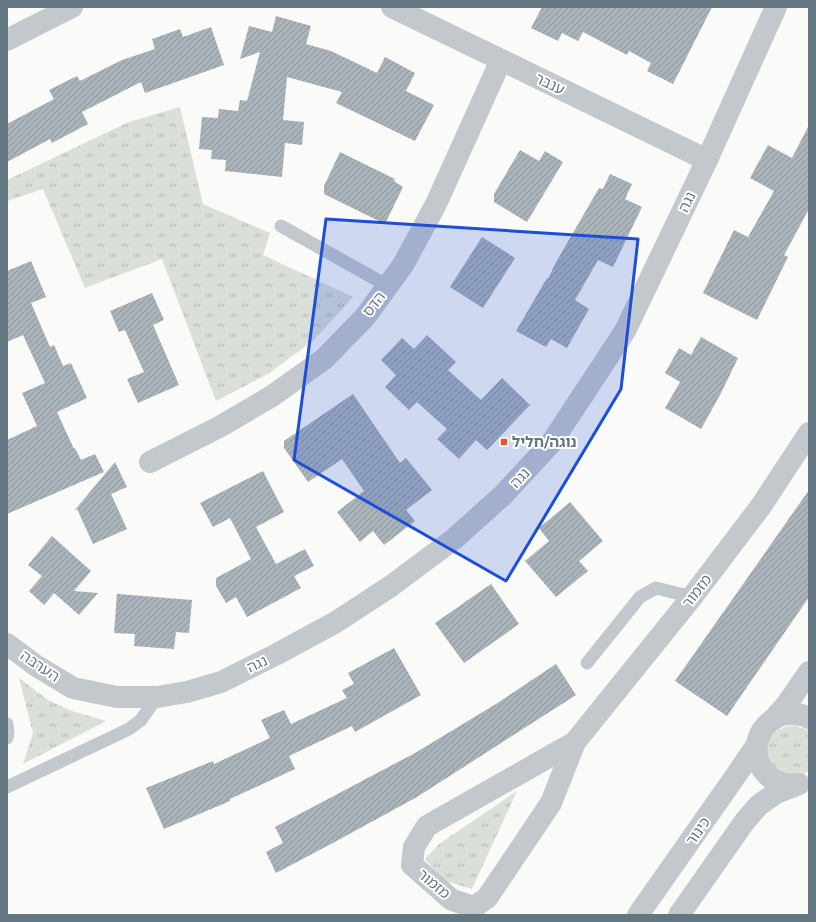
<svg xmlns="http://www.w3.org/2000/svg" width="816" height="922" font-family="Cabin,'Noto Sans Hebrew',sans-serif">
<style>
.park{fill:url(#park-tufts)}
.building{fill:url(#building-hatch)}
.lines{fill:none;stroke-linecap:round;stroke-linejoin:round}
.service{stroke:#c3c8cc;stroke-width:13}
.minor{stroke:#c3c8cc;stroke-width:22}
.marked{fill:#1d4ed8;fill-opacity:0.2;stroke:#1d4ed8;stroke-width:3;stroke-linejoin:round}
.poi-dot{fill:#e4572e;stroke:#fff;stroke-width:1.5}
.labels{text-anchor:middle;stroke-width:4;stroke-linejoin:round;paint-order:stroke}
.street-label{font-size:15px;fill:#657683;stroke:#fff}
.poi-label{font-size:15px;font-weight:bold;fill:#657683;stroke:#fff;text-anchor:start}
</style>
<defs>
<pattern id="park-tufts" width="24" height="20" patternUnits="userSpaceOnUse"><rect width="24" height="20" fill="#dadfd7"/><path d="M3 7l-1-3M5 7V3M7 7l1-3M15 17l-1-3M17 17v-4M19 17l1-3" fill="none" stroke="#b4b9b4"/></pattern>
<pattern id="building-hatch" width="6" height="6" patternUnits="userSpaceOnUse"><rect width="6" height="6" fill="#aab3b9"/><path d="M-1 1l2-2M0 6l6-6M5 7l2-2" fill="none" stroke="#8e969c"/></pattern>
</defs>
<rect width="100%" height="100%" fill="#fafaf8"/>
<g class="park">
<polygon points="180,107 203,204 270,233 263,255 353,297 314,340 268,374 216,401 162,259 85,288 43,189 7,201 7,180 129,122"/>
<polygon points="19,678 48,700 72,711 106,721 23,764 33,733"/>
<path d="M788 726C797 726 802 727 809 731V771C791 783 784 774 769 763 769 758 766 752 767 747 768 735 779 729 788 726Z"/>
<polygon points="517,791 472,889 442,880 425,859 439,844"/>
</g>
<g class="building">
<polygon points="542,7 712,7 673,84 647,71 651,63 629,51 627,55 583,32 578,41 562,33 558,41 531,28"/>
<polygon points="276,16 311,26 306,44 331,51 377,73 385,57 415,73 406,91 434,105 415,141 336,103 342,92 287,77 283,120 304,122 302,145 285,143 282,177 225,171 226,160 211,159 212,150 199,149 202,117 218,118 219,109 238,111 240,100 247,101 260,52 240,59 249,26 272,32"/>
<polygon points="211,27 224,65 145,93 141,82 82,112 88,124 52,143 50,139 7,162 7,124 54,99 49,90 77,76 80,81 122,60 155,49 152,39 180,29 183,37"/>
<polygon points="809,125 809,209 784,255 788,257 757,320 703,293 734,230 748,237 774,191 750,178 768,145 792,158"/>
<polygon points="520,150 539,161 545,151 563,162 527,222 494,202 494,194"/>
<polygon points="340,152 395,179 394,181 403,187 385,224 324,194 324,186"/>
<polygon points="610,174 632,184 625,199 642,207 613,267 598,260 575,300 589,309 567,348 551,339 546,347 516,331 547,278 548,279 555,264 599,188 603,189"/>
<polygon points="482,237 515,258 483,308 450,287"/>
<polygon points="31,261 46,297 31,303 50,347 54,345 63,366 71,363 87,398 57,412 74,449 75,448 81,460 95,454 104,472 7,514 7,440 37,426 22,393 45,383 23,335 7,342 7,271"/>
<polygon points="152,293 164,320 153,325 179,385 138,403 127,379 144,372 125,330 119,332 110,311"/>
<polygon points="427,335 456,362 448,370 481,400 502,378 530,405 487,450 476,440 459,459 437,439 447,429 417,402 409,410 385,387 396,375 381,360 402,338 414,349"/>
<polygon points="701,337 738,358 720,395 701,429 665,408 680,382 665,373 679,348 691,355"/>
<polygon points="353,394 400,463 406,458 432,490 406,510 415,521 384,545 373,531 360,542 337,512 364,491 342,459 308,482 284,448 284,441"/>
<polygon points="115,462 127,487 111,494 127,529 93,544 77,509 74,511"/>
<polygon points="263,471 284,512 256,527 276,564 305,549 314,566 294,576 301,588 247,617 236,597 226,603 216,586 216,578 251,559 230,518 213,527 200,503"/>
<polygon points="809,490 809,597 727,716 675,681"/>
<polygon points="570,502 603,541 579,561 588,571 556,597 525,561 549,541 539,528"/>
<polygon points="52,536 91,571 74,591 98,593 79,615 54,593 44,605 29,591 42,576 28,565"/>
<polygon points="491,584 519,624 464,663 435,623"/>
<polygon points="117,593 118,594 192,600 189,633 176,632 174,649 134,646 135,634 114,633"/>
<polygon points="394,648 421,695 355,732 352,726 289,756 295,769 230,799 230,801 164,829 146,788 213,761 214,764 270,738 261,720 284,710 291,724 347,698 342,690 354,684 348,673"/>
<polygon points="556,664 576,695 417,797 331,844 276,873 266,852 283,843 275,827 415,753 496,704"/>
</g>
<g class="lines">
<g class="service">
<polyline points="281,226 388,286"/>
<polyline points="587,663 640,597 656,588 692,597"/>
<polyline points="7,724 8,732 7,738"/>
<polyline points="7,787 129,729 141,720 157,697"/>
</g>
<g class="minor">
<polyline points="392,7 707,160"/>
<polyline points="7,40 72,7"/>
<polyline points="150,462 221,426 272,396 324,359 365,317 403,265 436,204 501,60"/>
<polyline points="7,644 35,665 73,688 117,697 157,697 187,692 221,682 277,654 336,622 391,586 454,539 503,495 552,442 625,331 707,160 776,7"/>
<polyline points="774,719 787,704 809,672"/>
<polyline points="575,742 427,826 414,847 412,865 452,900 474,907 487,898 551,803 575,742 692,597 761,506 809,433"/>
<path d="M799 784C761 790 741 745 771 721 776 717 782 714 788 714 795 714 803 714 809 718"/>
<polyline points="638,915 739,771 756,746"/>
<polyline points="679,915 745,821 759,805 776,793 797,785"/>
</g>
</g>
<path class="marked" d="M326 219 638 239 621 389 506 581 294 460Z"/>
<rect class="poi-dot" x="500" y="438" width="8" height="8" rx="2"/>
<g class="labels">
<g class="street-label">
<text transform="translate(550 84) rotate(26)" y="5">ענבר</text>
<text transform="translate(687 202) rotate(-64)" y="5">נגה</text>
<text transform="translate(374 304) rotate(-52)" y="5">הדס</text>
<text transform="translate(520 478) rotate(-47)" y="5">נגה</text>
<text transform="translate(697 591) rotate(-52)" y="5">מזמור</text>
<text transform="translate(257 664) rotate(-26)" y="5">נגה</text>
<text transform="translate(40 666) rotate(34)" y="5">הערבה</text>
<text transform="translate(698 831) rotate(-55)" y="5">כינור</text>
<text transform="translate(434 884) rotate(40)" y="5">מזמור</text>
</g>
<g class="poi-label">
<text x="512" y="447">נוגה/חליל</text>
</g>
</g>
<rect width="816" height="922" fill="none" stroke="#657683" stroke-width="16"/>
</svg>
